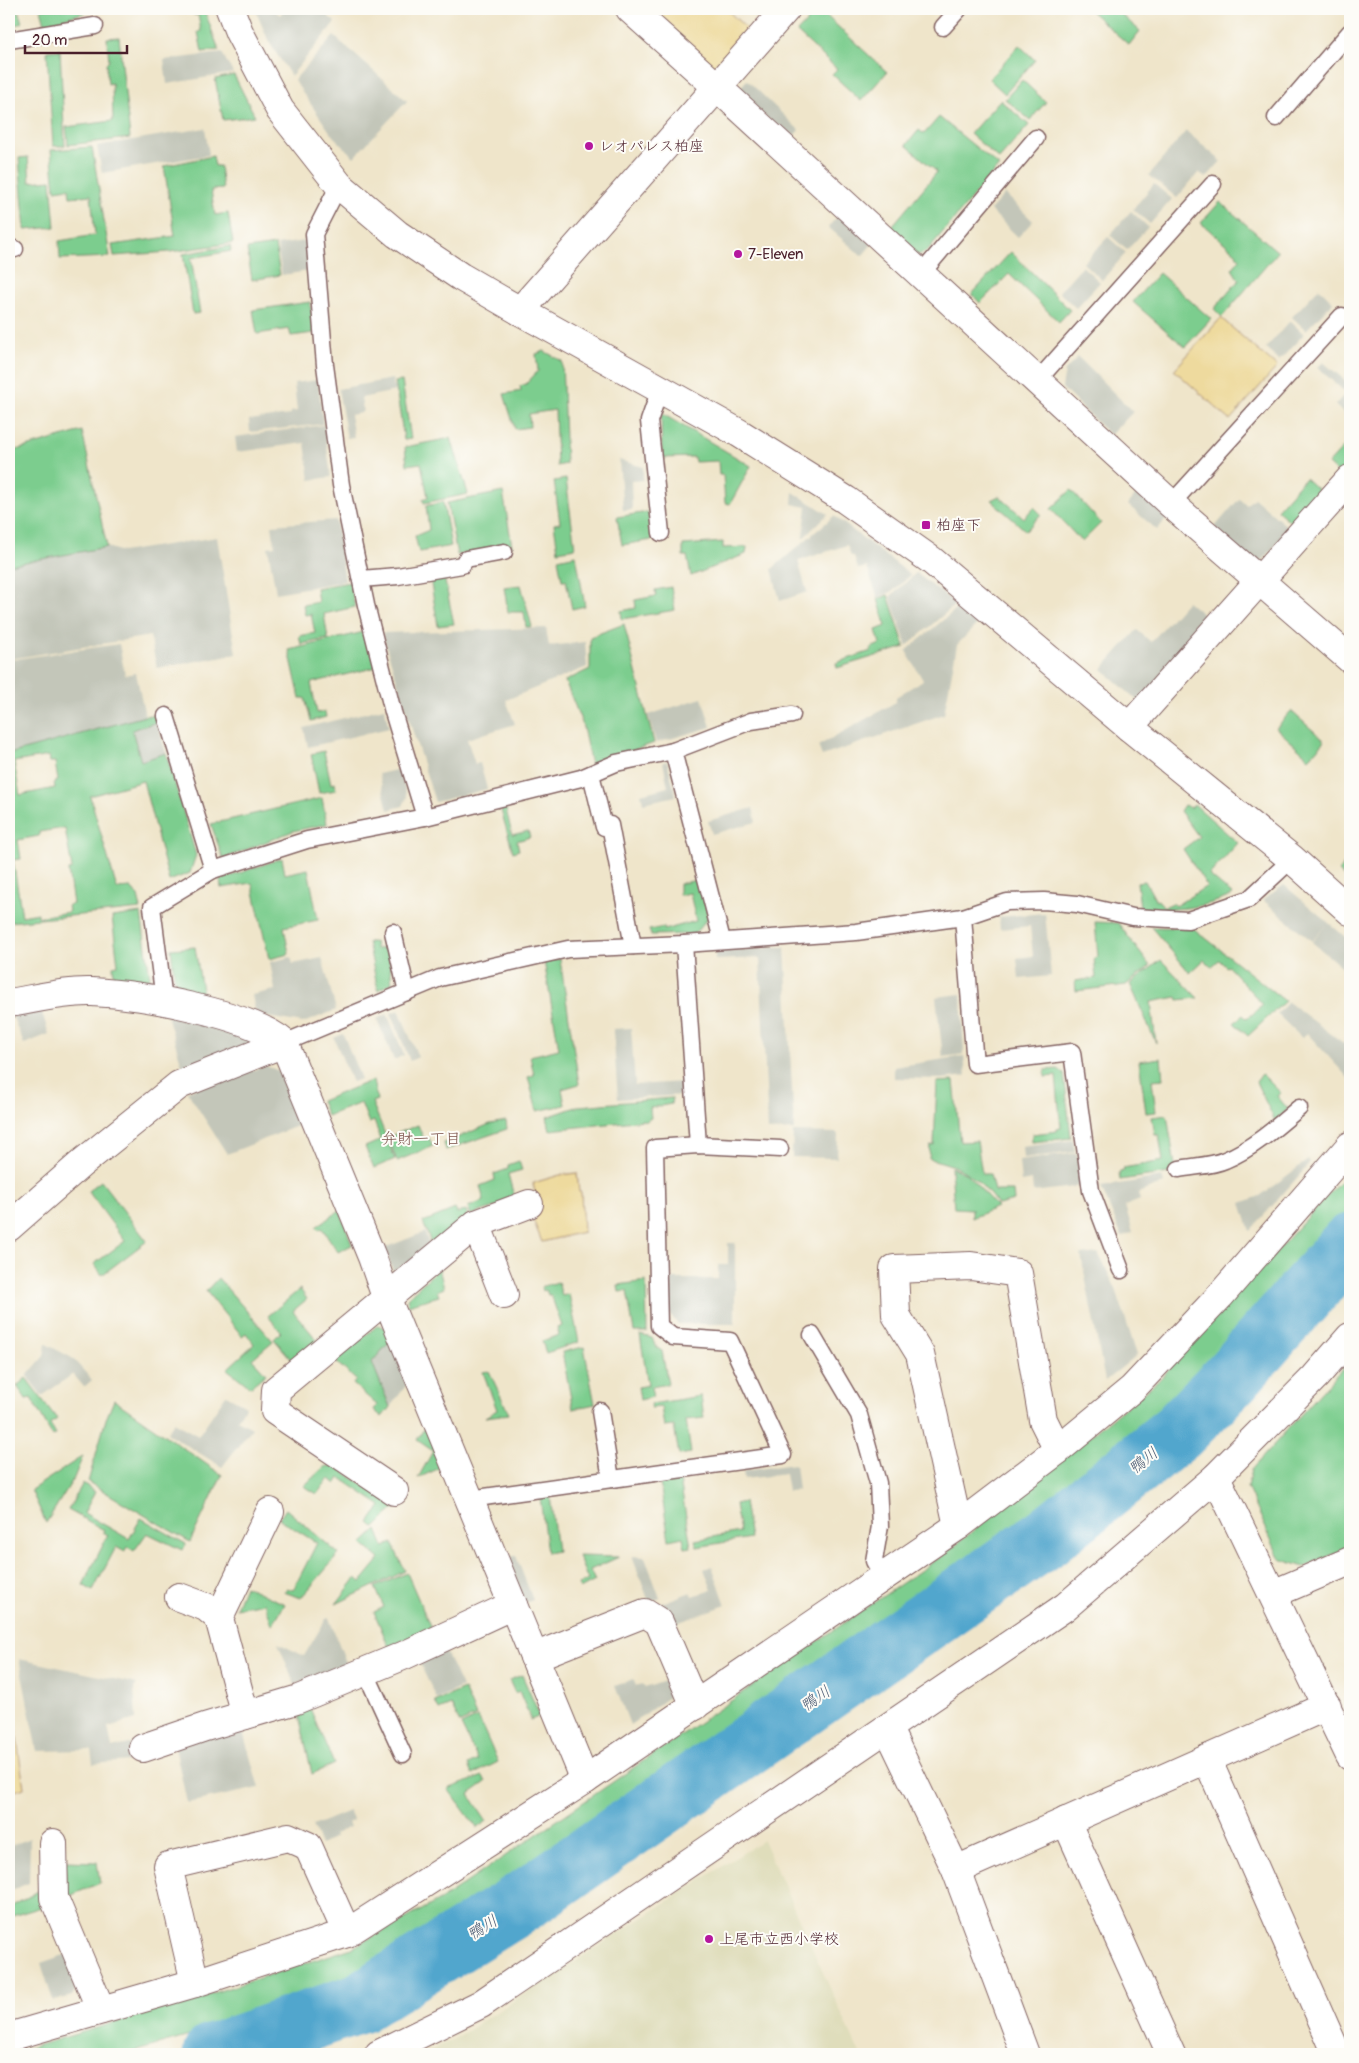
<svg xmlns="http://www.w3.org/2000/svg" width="1359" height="2063" font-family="Pangolin,'Klee One',sans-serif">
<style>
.built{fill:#dfddbb}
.industrial{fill:#c3c6b9}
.green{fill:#7ccd8e;stroke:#63765c;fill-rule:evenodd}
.sand{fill:#eeda9e;stroke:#9c7c64}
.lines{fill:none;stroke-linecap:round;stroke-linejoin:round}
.river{stroke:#51a6cd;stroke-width:61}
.lane-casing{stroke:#846463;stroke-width:19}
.street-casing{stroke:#846463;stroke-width:30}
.secondary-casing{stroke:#846463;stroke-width:30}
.lane{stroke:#fff;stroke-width:16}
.street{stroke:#fff;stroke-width:28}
.secondary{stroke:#fff;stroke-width:28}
.poi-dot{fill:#b5179e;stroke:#fdfcf7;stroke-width:2}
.labels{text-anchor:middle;stroke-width:4;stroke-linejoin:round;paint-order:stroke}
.poi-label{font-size:15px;fill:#4a1f2b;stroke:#fdfcf7;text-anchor:start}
.neighbourhood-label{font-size:16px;fill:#7d544d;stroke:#fdfcf7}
.water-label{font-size:16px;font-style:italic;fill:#4d5c74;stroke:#fdfcf7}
</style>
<rect width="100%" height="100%" fill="#fdfcf7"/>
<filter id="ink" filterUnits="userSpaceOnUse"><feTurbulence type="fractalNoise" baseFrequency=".02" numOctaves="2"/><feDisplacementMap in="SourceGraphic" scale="10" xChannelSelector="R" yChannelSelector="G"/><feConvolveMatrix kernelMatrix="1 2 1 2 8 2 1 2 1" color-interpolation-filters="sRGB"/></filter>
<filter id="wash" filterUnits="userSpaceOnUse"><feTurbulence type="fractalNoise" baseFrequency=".0096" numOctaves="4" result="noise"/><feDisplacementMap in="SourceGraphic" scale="20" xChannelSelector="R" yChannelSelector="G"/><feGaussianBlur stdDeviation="1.12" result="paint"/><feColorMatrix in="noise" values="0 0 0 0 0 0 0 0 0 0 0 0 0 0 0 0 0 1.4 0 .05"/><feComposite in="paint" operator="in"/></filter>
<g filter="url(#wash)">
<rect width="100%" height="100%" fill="#efe5ca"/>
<polygon class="built" points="763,1840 860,2054 423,2054 456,2038"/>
<g class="industrial">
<polygon points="255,9 273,9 280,15 284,9 292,11 294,9 320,9 335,22 291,76 269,42"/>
<polygon points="334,36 407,101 354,157 333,136 294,80"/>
<polygon points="222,53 233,73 167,84 164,60"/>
<polygon points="747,80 799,130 790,140 737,91"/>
<polygon points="205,128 209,155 102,173 97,146"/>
<polygon points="1186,131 1221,161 1206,178 1199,172 1177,198 1149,175"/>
<polygon points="1154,184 1172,199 1150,224 1133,209"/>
<polygon points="1005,194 1033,221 1018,237 990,210"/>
<polygon points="1131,211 1148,227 1127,250 1110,235"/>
<polygon points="839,215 872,244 862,256 828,227"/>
<polygon points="1108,237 1126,253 1102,280 1083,263"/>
<polygon points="305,241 309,271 282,275 277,245"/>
<polygon points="1082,266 1100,282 1076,308 1059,292"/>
<polygon points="1319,288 1333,302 1306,330 1292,317"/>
<polygon points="1290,321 1304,334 1279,361 1266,348"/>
<polygon points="1078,357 1133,412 1110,435 1062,388 1065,371"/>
<polygon points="1323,362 1347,382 1350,378 1350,420 1335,405 1346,393 1318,368"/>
<polygon points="392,379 395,391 361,398 363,410 361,413 350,415 354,437 347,438 338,389"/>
<polygon points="318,380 323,424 250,432 249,420 290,415 290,412 297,411 294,383"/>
<polygon points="324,425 331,477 310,480 305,443 237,452 235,437"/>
<polygon points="619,460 643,467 643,480 631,481 632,510 623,510"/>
<polygon points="793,492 828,514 803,538 807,507 792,504"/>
<polygon points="1137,493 1167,518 1157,530 1128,505"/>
<polygon points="1254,498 1290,529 1263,560 1249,559 1213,529 1239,499 1246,505"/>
<polygon points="834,516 911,575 893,591 878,598 867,567 858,569 854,556 851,556 847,545 798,561 807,592 780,601 772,569"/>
<polygon points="336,520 345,581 276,593 268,547 275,546 272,525"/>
<polygon points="217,537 236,654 157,668 150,636 9,659 9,565 107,547 122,552"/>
<polygon points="916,573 956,604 907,646 890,597"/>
<polygon points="1187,601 1212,622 1140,703 1102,669 1137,630 1151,642"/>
<polygon points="960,606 978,623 957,645 944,714 822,756 818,746 896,702 896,697 923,680 906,651"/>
<polygon points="546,628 549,646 585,642 587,667 506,700 515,724 467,739 475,764 480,763 487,789 435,802 382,633"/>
<polygon points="119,644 125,675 136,673 145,716 9,754 9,660"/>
<polygon points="702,698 711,727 656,743 648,715"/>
<polygon points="384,708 389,728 308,747 304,728"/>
<polygon points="157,722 166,753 141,761 132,730"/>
<polygon points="667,761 676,796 643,803 641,794 668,787 663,762"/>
<polygon points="400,769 407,797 403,806 388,810 379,774"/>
<polygon points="753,808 756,822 712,834 708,821"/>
<polygon points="1284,885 1350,941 1350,974 1312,942 1327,924 1312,941 1263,900"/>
<polygon points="1045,913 1051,976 1019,979 1017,958 1033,956 1030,926 1000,929 999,917"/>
<polygon points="785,947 794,1130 768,1131 760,958 715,960 715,951"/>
<polygon points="291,957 293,964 322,958 336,1010 303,1023 256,1015 252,995 275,990 270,962"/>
<polygon points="961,994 964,1054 943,1057 936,997"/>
<polygon points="1288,1002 1350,1048 1350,1080 1307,1033 1302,1038 1277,1014"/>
<polygon points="41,1010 49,1034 24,1044 11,1013"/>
<polygon points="399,1010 418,1057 410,1061 391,1013"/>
<polygon points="387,1014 404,1055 394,1060 377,1019"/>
<polygon points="167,1015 254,1035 253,1046 183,1069"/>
<polygon points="631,1028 635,1085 683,1082 684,1095 618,1099 613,1029"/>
<polygon points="343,1034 361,1079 352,1082 334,1038"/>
<polygon points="964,1056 966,1076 942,1079 894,1078 894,1067"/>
<polygon points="266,1066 279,1071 300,1125 227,1154 187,1091"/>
<polygon points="793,1132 838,1133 837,1158 792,1157"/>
<polygon points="1073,1140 1075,1152 1023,1158 1022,1147"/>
<polygon points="1077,1153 1081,1186 1033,1192 1032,1180 1021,1182 1019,1161"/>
<polygon points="1308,1160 1310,1163 1250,1231 1241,1203 1260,1196"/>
<polygon points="1162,1177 1164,1183 1138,1193 1140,1200 1125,1206 1133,1232 1122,1237 1101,1187"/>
<polygon points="425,1232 430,1247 402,1270 393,1270 384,1248"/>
<polygon points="728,1243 735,1243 735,1324 678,1324 668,1312 668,1279 718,1279 718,1265 728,1265"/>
<polygon points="1098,1253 1116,1289 1137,1355 1105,1381 1081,1255"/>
<polygon points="392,1339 408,1383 390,1407 372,1362"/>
<polygon points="46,1344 72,1358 92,1380 84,1387 73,1374 42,1396 27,1376 44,1356"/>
<polygon points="226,1395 246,1406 237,1420 252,1428 222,1467 167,1433 174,1422 198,1436"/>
<polygon points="795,1464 798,1490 788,1491 785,1474 744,1479 743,1471"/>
<polygon points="516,1556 533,1600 521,1604 503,1557"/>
<polygon points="632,1556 645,1557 660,1598 649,1602"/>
<polygon points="712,1566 726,1605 671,1625 662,1603 691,1592 693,1596 712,1590 704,1569"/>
<polygon points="329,1618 347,1665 295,1685 278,1643 304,1656 326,1619"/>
<polygon points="445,1650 462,1687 437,1699 419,1662"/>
<polygon points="19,1659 137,1684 134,1688 136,1719 108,1727 112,1748 138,1742 141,1760 93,1764 91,1750 37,1751"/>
<polygon points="633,1679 636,1686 643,1684 645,1688 671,1679 672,1688 667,1698 630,1725 615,1686"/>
<polygon points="241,1725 259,1788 187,1803 175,1747"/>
<polygon points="349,1811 353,1820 348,1823 350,1827 334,1834 335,1837 321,1845 313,1826"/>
<polygon points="30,1838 29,1883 9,1891 9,1846"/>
<polygon points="67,1954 79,1983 72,1996 53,2001 41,1963"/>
</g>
<g class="green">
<polygon points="9,9 18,9 22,23 12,26"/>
<polygon points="41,9 94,9 94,10 45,24"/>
<polygon points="193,9 204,9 219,50 202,52 198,32 201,31 198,15 194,15"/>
<polygon points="819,9 887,72 861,101 832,74 837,69 797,32"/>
<polygon points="1088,9 1115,9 1140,31 1129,45"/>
<polygon points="119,37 130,138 68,145 66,127 113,121 112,83 108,84 106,63 109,61 107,38"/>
<polygon points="1019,45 1035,60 1005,94 989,79"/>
<polygon points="60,50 65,146 53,146 47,51"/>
<polygon points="234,75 255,116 223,120 215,79"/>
<polygon points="1022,80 1046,102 1030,120 1005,99"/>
<polygon points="1000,100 1029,125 999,159 970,134"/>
<polygon points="939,117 999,166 926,252 917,255 888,231 937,172 906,145 919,130 924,134"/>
<polygon points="92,147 110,257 60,259 59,241 95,235 91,195 70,197 69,188 55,190 51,150"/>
<polygon points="213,156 215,166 220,166 223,189 211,190 215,215 228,213 233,243 170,252 114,256 112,245 175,236 164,166"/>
<polygon points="28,157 30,182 51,180 55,227 25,230 19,158"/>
<polygon points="1220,202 1278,252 1222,317 1214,309 1239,280 1232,269 1240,259 1236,255 1237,254 1201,223"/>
<polygon points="275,245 280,275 252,280 247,249"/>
<polygon points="230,246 231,251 191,258 200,313 193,314 183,254"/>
<polygon points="1011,252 1070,310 1059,322 1009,274 980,303 972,294"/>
<polygon points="1159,273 1211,319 1185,347 1133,302"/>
<polygon points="310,302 314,333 291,336 289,329 257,334 253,310"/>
<polygon points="544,351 562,361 566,464 557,466 555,410 529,414 530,427 515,429 504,394 521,391 520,386 526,384 538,371 536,354"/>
<polygon points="402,381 411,439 404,440 395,382"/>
<polygon points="661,413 751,466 730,504 725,503 723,475 719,475 718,461 695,462 694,457 662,458"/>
<polygon points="82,431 107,547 9,565 9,452"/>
<polygon points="451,438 468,494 424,503 423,499 428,497 421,463 407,465 405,447"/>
<polygon points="1350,440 1350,462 1339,474 1328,464"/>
<polygon points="1305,478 1322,493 1293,524 1277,510"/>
<polygon points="566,479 575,548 558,551 554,524 560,523 554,481"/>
<polygon points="1071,490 1101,523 1082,542 1051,509"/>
<polygon points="503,492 512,546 457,555 447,503"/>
<polygon points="999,496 1024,518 1034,507 1041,514 1026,531 991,500"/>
<polygon points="443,502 451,546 419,552 415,536 429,530 426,506"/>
<polygon points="648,512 652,540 622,545 617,517"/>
<polygon points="723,542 723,548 747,547 746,554 691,576 687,556 683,556 683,545"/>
<polygon points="576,555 585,606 572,609 566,580 562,580 558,559"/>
<polygon points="444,577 454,624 438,626 430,578"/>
<polygon points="350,582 355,607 324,614 328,639 301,644 299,636 315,633 311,614 305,615 303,605 318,602 316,588"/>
<polygon points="521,585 532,627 526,627 524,612 508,612 504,587"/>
<polygon points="671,587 675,610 622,619 621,611 636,608 635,600 656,596 655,590"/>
<polygon points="888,595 905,647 837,668 836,663 871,651 871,648 880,644 876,630 886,626 878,599"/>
<polygon points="624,624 654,743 591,765 582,723 565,681 590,669 590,637"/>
<polygon points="368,631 377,667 311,683 317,713 325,712 326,717 311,721 305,698 300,698 289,650"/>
<polygon points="1291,711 1325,741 1309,758 1276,728"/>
<path d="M157 715V722L132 730 141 761 166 753 196 855 190 873 169 881 143 781 90 796 117 889 131 888 138 896 141 909 9 922V754L145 716ZM49 756 50 762H55L58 781 54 782 55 788 20 795 14 762ZM65 828 72 869 68 870 73 904 68 905 69 912 38 917V913L22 916 13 860 21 859 18 840 39 836V832Z"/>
<polygon points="324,751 331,784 335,783 336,790 319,793 311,754"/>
<polygon points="322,798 327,824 293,831 223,859 211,824"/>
<path d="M1194 804 1238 843 1209 875 1233 895C1203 909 1171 911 1140 908L1137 882 1145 881 1156 901 1158 900 1164 907 1173 903 1175 906 1207 886 1183 849 1199 837 1180 811 1184 805 1191 808Z"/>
<polygon points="506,809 512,835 528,831 530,837 517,841 519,850 513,852 501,810"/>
<polygon points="1350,857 1350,882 1338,871"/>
<polygon points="282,858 285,874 308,869 318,920 284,927 289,954 269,959 252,883 221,888 220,880"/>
<polygon points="701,879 708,918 694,934 651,935 649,930 664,927 664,930 696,921 690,893 679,895 679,884"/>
<polygon points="141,913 150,977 144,985 132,987 114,977 113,966 118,965 112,917"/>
<polygon points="1095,922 1118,923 1150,966 1126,985 1076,991 1075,981 1096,978 1094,958 1098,957"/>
<polygon points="1151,927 1193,928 1285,1001 1248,1036 1234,1023 1243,1015 1247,1019 1263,1005 1228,966 1226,967 1219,960 1211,967 1204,960 1190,973"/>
<polygon points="368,942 375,942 376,949 388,948 392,983 378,990"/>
<path d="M195 947 204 1003C170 986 176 986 171 949Z"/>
<polygon points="560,959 579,1084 562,1089 565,1105 537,1111 528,1077 534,1075 530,1056 559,1049 544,961"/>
<polygon points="1161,960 1198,998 1178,1000 1177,997 1151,1002 1156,1043 1130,984"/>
<polygon points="1161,1058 1163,1079 1152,1080 1156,1112 1146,1113 1139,1061"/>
<polygon points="1058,1069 1064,1073 1071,1138 1032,1142 1032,1134 1057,1131 1057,1129 1061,1128 1056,1076 1045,1077 1045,1070"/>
<polygon points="1262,1074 1281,1093 1277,1096 1288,1109 1275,1121 1256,1082"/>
<polygon points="373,1080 377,1100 372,1102 395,1159 374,1168 365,1147 381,1140 374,1121 369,1123 361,1103 327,1116 321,1101"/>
<path d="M954 1081 960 1142 977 1141 982 1174H990L994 1191H1013L1014 1201 998 1205C977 1177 963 1166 929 1159L930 1146 934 1145 937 1082Z"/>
<polygon points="672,1098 671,1104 650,1108 651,1118 645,1122 644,1120 550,1130 547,1117 579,1106"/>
<polygon points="1167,1115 1176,1172 1120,1180 1119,1172 1124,1171 1123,1168 1163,1161 1159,1135 1155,1135 1152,1117"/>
<polygon points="506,1121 507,1129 446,1150 444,1143 490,1124"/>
<polygon points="418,1125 424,1140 429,1138 433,1146 397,1161 388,1137"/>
<polygon points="519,1161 522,1170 508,1174 515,1200 471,1215 468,1207 484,1201 480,1186 495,1180 494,1174 508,1169 508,1165"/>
<polygon points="951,1167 967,1174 997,1207 972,1218 972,1209 954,1208"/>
<polygon points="1350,1171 1350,1232 1179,1420 863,1655 459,1925 355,1989 126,2054 9,2054 204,1996 352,1948 447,1896 946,1553 1158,1381"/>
<polygon points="101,1181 147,1241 102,1275 94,1264 125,1241 88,1191"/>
<polygon points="455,1209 457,1213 466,1210 468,1216 432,1246 423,1222"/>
<polygon points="340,1210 352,1245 338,1252 322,1228 319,1230 316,1227"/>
<polygon points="439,1268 444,1288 437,1291 439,1296 408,1305 407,1298"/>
<polygon points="218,1278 273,1341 252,1359 266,1374 250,1387 227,1369 254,1344 246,1333 242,1336 206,1291"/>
<polygon points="646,1281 647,1332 634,1332 627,1291 619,1292 618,1285"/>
<polygon points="558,1282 562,1296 569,1294 579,1342 546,1353 542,1341 559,1335 557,1328 562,1326 551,1295 548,1295 546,1290 542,1291 541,1287"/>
<polygon points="300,1289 307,1299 293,1311 317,1340 292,1360 274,1339 281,1332 268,1316"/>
<polygon points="378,1325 386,1328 392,1339 372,1362 390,1407 382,1417 374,1410 377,1405 353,1384 356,1380 335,1361"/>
<polygon points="640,1335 652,1338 657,1348 662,1351 668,1384 651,1387 653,1397 640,1400 638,1387 648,1385"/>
<polygon points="584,1347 595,1404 573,1409 562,1352"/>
<polygon points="1350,1360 1350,1547 1304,1567 1280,1559 1247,1487 1251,1470"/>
<polygon points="489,1371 509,1414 485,1417 497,1410 483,1372"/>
<polygon points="26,1378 57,1419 50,1424 56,1435 53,1437 31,1398 26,1399 17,1386"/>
<polygon points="701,1396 704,1418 686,1420 691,1453 679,1455 674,1426 664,1427 661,1407 651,1408 651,1404"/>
<polygon points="114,1400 222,1475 190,1542 88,1482 106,1419"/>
<polygon points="425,1427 437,1451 440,1468 418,1478 433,1451 417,1440"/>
<polygon points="83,1456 74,1478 46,1523 31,1490"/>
<polygon points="334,1465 396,1507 375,1528 369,1523 381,1506 340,1478 336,1484 329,1478 317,1494 304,1486 324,1467"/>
<polygon points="680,1480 691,1547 685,1548 683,1537 669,1540 660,1483"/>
<polygon points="83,1483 95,1492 84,1513 129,1539 141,1518 186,1544 182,1550 147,1533 134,1551 128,1547 125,1552 116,1547 93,1591 83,1585 108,1535 103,1532 104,1530 68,1510"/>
<polygon points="550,1496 557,1551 547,1553 540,1497"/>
<polygon points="744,1502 750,1538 697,1547 695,1540 740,1532 735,1504"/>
<polygon points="286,1509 339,1554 301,1598 284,1592 287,1588 293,1590 317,1543 279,1519"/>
<polygon points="377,1530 384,1547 392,1543 405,1571 336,1604 356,1578 361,1582 380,1559 362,1544"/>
<polygon points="578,1556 619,1557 590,1570 595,1581 580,1589 578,1585 588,1580"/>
<polygon points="407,1573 431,1628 389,1647 374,1612 384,1607 375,1587"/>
<polygon points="245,1586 285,1604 272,1625 265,1603 236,1608"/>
<polygon points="522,1675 540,1716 531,1720 519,1691 515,1693 509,1680"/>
<polygon points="464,1689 476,1716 460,1723 451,1705 439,1710 435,1702"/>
<polygon points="309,1706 334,1764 312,1774 298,1711"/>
<polygon points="478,1717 498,1762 472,1775 468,1765 478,1760 461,1725"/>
<polygon points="483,1776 486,1782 469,1794 487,1821 477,1828 448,1789"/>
<polygon points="65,1861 97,1862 100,1883 67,1897"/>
<polygon points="40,1890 39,1897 45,1906 9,1917 9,1908"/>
</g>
<g class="sand">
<polygon points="650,9 726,9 748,30 714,68"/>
<polygon points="1221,318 1277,367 1230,420 1174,370"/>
<polygon points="577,1173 579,1192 581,1192 583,1232 542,1242 530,1212 538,1209 533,1183 560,1175"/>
<polygon points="12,1704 24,1788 9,1793 9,1705"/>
</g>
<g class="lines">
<polyline class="river" points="213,2054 360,2003 527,1899 1047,1537 1178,1432 1231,1378 1350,1244"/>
</g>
</g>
<g filter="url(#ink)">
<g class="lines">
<defs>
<g id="lane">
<polyline points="943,27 959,9"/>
<polyline points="9,40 95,26"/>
<polyline points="1276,118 1350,32"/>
<polyline points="339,185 314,234 325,365 341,485 366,605 393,712 425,817"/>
<polyline points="9,250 15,249"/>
<polyline points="921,274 1036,138"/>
<polyline points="1038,380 1213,184"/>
<polyline points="660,389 649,421 661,533"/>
<polyline points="1171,504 1342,316"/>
<polyline points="361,579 398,576 462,565 466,559 504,552"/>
<polyline points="166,716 213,870"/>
<polyline points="673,751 722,940"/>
<polyline points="591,774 604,827 610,825 633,946"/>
<polyline points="963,917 975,1064 1072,1052 1091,1191 1121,1270"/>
<polyline points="393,932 407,992"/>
<polyline points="684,944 698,1145"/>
<polyline points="164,1000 152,907 213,870 307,840 425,817 581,778 616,763 673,751 751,721 792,715"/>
<polyline points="284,1043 440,978 568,949 684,944 856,932 963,917 1007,902 1044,901 1077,904 1133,917 1188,920 1249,899 1292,859"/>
<path d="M1179 1169C1194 1166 1212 1166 1225 1160 1252 1149 1277 1127 1299 1108"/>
<polyline points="812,1335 859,1415 878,1483 880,1526 874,1561 883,1577"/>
<polyline points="600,1411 611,1479"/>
<polyline points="470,1499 783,1455 730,1341 673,1337 659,1326 655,1148 698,1145 780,1149"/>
<polyline points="365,1671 403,1754"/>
</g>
<g id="street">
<polyline points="630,9 716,86 1171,504 1350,659"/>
<polyline points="520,311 786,9"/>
<polyline points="1129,727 1350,479"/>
<path d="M9 1003C34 999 66 991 92 992 138 994 250 1013 284 1043L372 1257 386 1297 585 1780"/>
<polyline points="476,1224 504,1295"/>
<polyline points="9,1227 82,1163 179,1085 284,1043"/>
<polyline points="1216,1477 1350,1756"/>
<polyline points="394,1491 275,1411 276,1390 476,1224 529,1204"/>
<polyline points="958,1526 920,1354 896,1315 894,1269 971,1266 1018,1273 1043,1420 1058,1450"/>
<polyline points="1273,1594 1350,1561"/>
<polyline points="179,1597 206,1607 219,1618"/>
<polyline points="534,1657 645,1613 659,1622 695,1706"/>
<polyline points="245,1715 219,1618 270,1512"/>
<polyline points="888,1729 956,1870 1025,2054"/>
<polyline points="143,1748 205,1727 296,1700 405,1655 513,1605"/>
<polyline points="1207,1759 1337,2054"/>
<polyline points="1066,1821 1171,2054"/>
<polyline points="53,1843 54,1898 101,2010"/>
<polyline points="956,1870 1327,1706"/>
<polyline points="195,1983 168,1866 288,1837 308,1846 347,1933"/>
<polyline points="9,2037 195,1983 347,1933 585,1780 958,1526 1058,1450 1132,1389 1220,1296 1350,1146"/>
<polyline points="379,2054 481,2004 1065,1607 1216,1477 1315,1377 1350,1337"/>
</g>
<polyline id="secondary" points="230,9 239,32 280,110 339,185 397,234 461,277 520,311 739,433 846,500 931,560 1129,727 1292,859 1350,911"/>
</defs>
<use href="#lane" class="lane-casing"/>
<use href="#street" class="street-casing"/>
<use href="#secondary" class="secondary-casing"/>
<use href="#lane" class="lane"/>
<use href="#street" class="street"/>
<use href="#secondary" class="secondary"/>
</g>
</g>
<g class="poi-dot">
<circle cx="589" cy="146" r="5"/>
<circle cx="738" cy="254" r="5"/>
<rect x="921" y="520" width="10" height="10" rx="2.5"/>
<circle cx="709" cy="1939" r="5"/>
</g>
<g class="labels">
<g class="poi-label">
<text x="599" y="151">レオパレス柏座</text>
<text x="748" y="259">7-Eleven</text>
<text x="936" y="530">柏座下</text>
<text x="719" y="1944">上尾市立西小学校</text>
</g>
<g class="neighbourhood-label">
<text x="421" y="1144">弁財一丁目</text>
</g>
<g class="water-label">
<text transform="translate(1143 1460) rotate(-39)" y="6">鴨川</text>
<text transform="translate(815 1698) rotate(-35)" y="6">鴨川</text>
<text transform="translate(482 1927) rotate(-32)" y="6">鴨川</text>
</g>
</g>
<rect width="1359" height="2063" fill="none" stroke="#fdfcf7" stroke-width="30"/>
<path d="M25 45v8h102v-8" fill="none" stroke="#4a1f2b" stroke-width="2.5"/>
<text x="32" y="45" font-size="15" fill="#4a1f2b" stroke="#fdfcf7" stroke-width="4" paint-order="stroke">20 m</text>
</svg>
